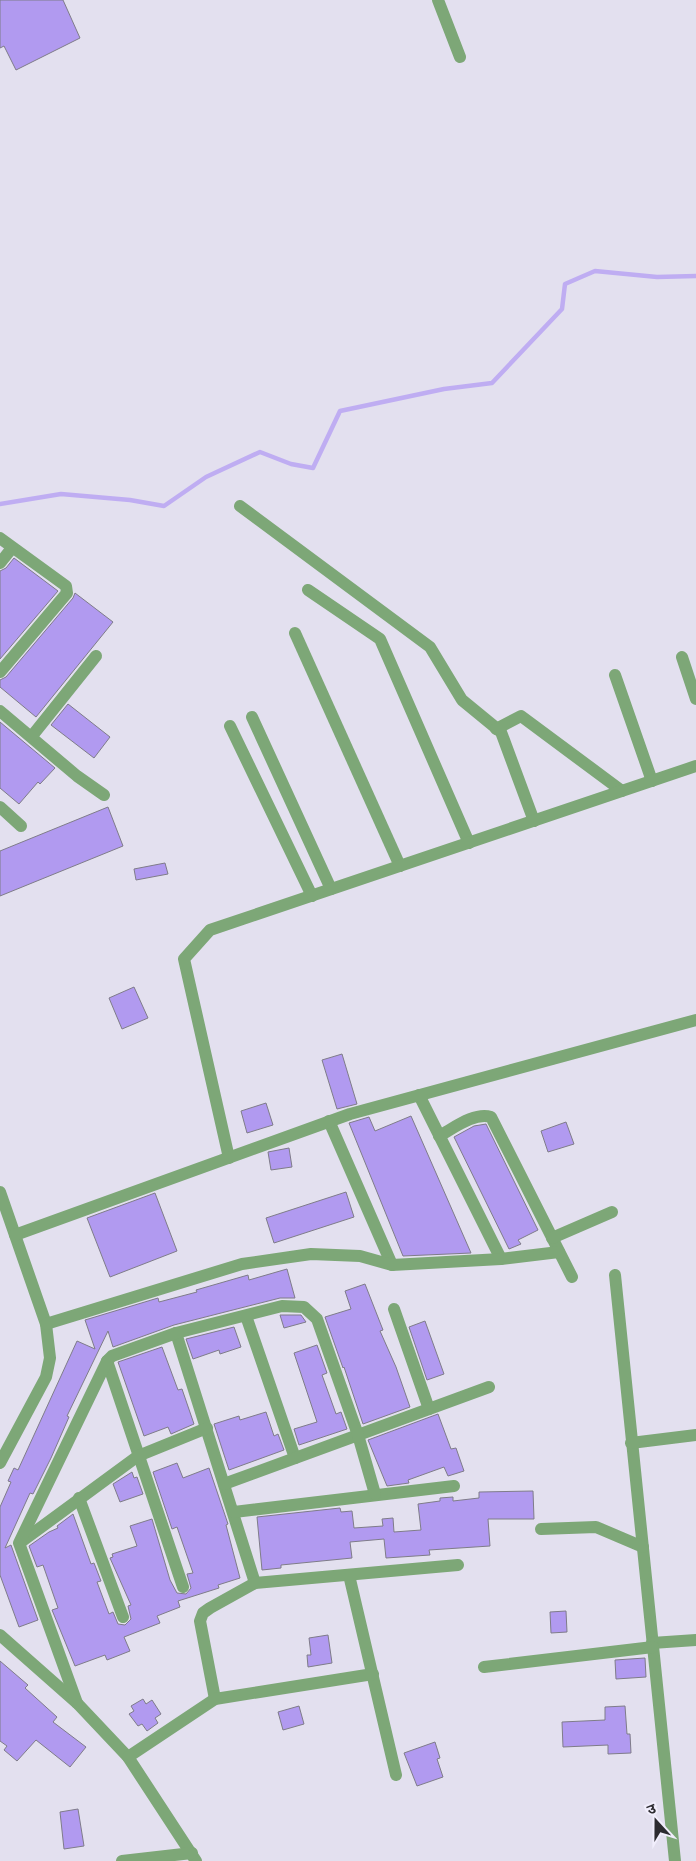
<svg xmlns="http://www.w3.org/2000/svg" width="696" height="1861" font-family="Commissioner,'Noto Sans Devanagari',sans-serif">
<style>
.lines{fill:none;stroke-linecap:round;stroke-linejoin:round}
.stream{stroke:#bfadf2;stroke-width:4.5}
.building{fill:#b19af0;stroke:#7f7c89}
.street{stroke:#7da777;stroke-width:12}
</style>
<rect width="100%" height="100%" fill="#e3e0ef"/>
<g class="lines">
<polyline class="stream" points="0,504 61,494 130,500 164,506 206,477 260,452 291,464 313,468 340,411 444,389 492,383 562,309 565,284 595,271 657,277 696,276"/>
</g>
<g class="building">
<polygon points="0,0 63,0 80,38 16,70 4,46 0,48"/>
<polygon points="14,558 58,591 0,659 0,571 6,568"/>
<polygon points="75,593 113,622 36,717 0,687 0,680 6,677 73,598"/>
<polygon points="68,704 110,737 94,758 51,725"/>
<polygon points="0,722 55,768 40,784 38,782 19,804 0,788"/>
<polygon points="108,807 123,846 0,896 0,851"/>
<polygon points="165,863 168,874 136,880 134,869"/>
<polygon points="134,987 148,1018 122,1029 109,998"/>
<polygon points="342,1054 357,1104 337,1109 322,1060"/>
<polygon points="266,1103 273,1125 247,1133 241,1111"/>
<polygon points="411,1116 471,1253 403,1256 349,1123 369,1117 375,1131"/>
<polygon points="566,1122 574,1144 548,1152 541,1131"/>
<polygon points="486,1124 538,1230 518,1240 521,1244 509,1249 454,1137 474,1126"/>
<polygon points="289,1148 292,1167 271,1170 268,1152"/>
<polygon points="346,1192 354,1217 274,1243 266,1218"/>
<polygon points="155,1193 177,1251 110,1277 87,1218"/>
<polygon points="287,1269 295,1298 280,1298 174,1325 113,1347 108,1331 67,1416 69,1417 51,1458 33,1494 30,1493 5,1548 11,1545 38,1620 19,1627 0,1575 0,1507 11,1482 8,1481 14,1468 18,1470 77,1341 95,1349 85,1320 158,1298 159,1302 197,1292 196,1290 248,1275 249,1280"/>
<polygon points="365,1284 383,1330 380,1331 396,1367 410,1407 363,1424 344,1367 343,1368 325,1317 351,1309 345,1291"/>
<polygon points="280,1315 301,1315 306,1322 284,1328"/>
<polygon points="425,1321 444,1374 427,1380 409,1327"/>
<polygon points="234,1327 241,1347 220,1354 219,1350 193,1359 186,1339"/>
<polygon points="317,1345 327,1373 322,1375 336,1414 341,1412 347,1429 299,1445 294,1429 317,1422 294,1353"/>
<polygon points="162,1347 178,1390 182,1389 194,1424 171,1434 168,1427 144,1436 118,1362"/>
<polygon points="266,1412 274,1436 278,1434 284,1450 229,1470 214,1424 239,1416 240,1420"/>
<polygon points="438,1414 451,1449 456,1448 464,1471 448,1476 444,1467 408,1480 409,1483 387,1486 368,1440"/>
<polygon points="177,1463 183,1478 209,1468 228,1524 226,1525 240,1578 218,1585 219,1588 178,1601 180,1607 157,1616 160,1623 124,1637 130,1651 107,1660 105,1655 75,1666 52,1610 58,1608 43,1565 37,1567 29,1546 49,1532 58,1528 57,1526 73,1514 91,1564 94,1563 101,1581 97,1582 109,1614 113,1612 118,1624 125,1625 131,1619 128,1606 131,1605 110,1558 113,1557 112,1554 137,1546 130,1526 152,1519 170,1580 177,1593 186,1594 191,1588 187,1574 193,1573 177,1527 172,1529 153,1472"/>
<polygon points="132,1472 134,1478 137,1477 143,1494 120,1502 113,1484"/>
<polygon points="533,1491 534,1519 488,1519 490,1546 429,1550 430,1555 386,1558 384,1539 350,1542 352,1558 281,1565 281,1568 262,1570 257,1517 340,1508 341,1512 352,1511 354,1528 383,1526 382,1519 393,1518 394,1532 421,1530 418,1504 440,1501 440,1498 453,1497 453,1501 479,1498 479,1492"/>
<polygon points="566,1611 567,1632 551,1633 550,1612"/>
<polygon points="328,1635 332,1663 308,1667 307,1655 311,1655 309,1638"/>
<polygon points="645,1658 646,1677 616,1679 615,1660"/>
<polygon points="0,1661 28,1685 25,1688 57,1717 53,1722 86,1747 70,1767 36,1740 17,1761 4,1750 7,1746 0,1741"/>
<polygon points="143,1699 146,1704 152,1700 161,1714 155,1718 158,1723 147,1731 142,1724 138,1726 129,1714 134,1711 131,1706"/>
<polygon points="299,1706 304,1724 283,1730 278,1712"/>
<polygon points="625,1706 627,1734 630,1734 631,1753 608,1754 608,1745 563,1747 562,1722 605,1720 605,1707"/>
<polygon points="435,1742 440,1758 437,1759 443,1777 417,1786 404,1753"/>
<polygon points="78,1809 84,1846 64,1849 60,1812"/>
</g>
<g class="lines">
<g class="street">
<polyline points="438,0 460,57"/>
<polyline points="240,506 430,647 462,700 501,732 534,821"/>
<polyline points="0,538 66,586 67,593 0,672"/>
<polyline points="0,563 12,548"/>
<polyline points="308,590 380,639 469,843"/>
<polyline points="295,633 400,866"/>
<polyline points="682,657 696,699"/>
<polyline points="615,675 652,781"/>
<polyline points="0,711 77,776 104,795"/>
<polyline points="252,717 331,889"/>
<polyline points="230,726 312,896"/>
<polyline points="496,729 521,716 622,791"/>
<polyline points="32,736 96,656"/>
<polyline points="0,807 21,826"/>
<polyline points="419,1095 501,1259"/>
<polyline points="329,1121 392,1265"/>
<path d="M439 1136C454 1128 474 1112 491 1117L572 1277"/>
<polyline points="229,1158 184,959 210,930 696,766"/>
<polyline points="0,1192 46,1324 50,1358 46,1377 0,1463"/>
<polyline points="15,1235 350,1114 696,1020"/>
<polyline points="552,1238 612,1212"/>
<polyline points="615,1275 675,1861"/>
<polyline points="394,1309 429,1409"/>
<polyline points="246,1316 295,1458"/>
<polyline points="46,1324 242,1264 311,1254 360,1256 392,1265 501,1259 559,1252"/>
<polyline points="176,1333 255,1583"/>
<polyline points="107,1361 183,1587"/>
<polyline points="631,1443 696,1435"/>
<polyline points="224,1484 489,1387"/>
<polyline points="79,1498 123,1617"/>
<polyline points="234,1512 454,1486"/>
<polyline points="541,1529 596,1527 643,1547"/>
<polyline points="21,1542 138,1456 207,1428"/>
<polyline points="349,1575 396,1775"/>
<polyline points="0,1635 77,1703 128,1757 196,1861"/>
<polyline points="652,1643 696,1640"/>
<polyline points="484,1667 653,1647"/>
<polyline points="215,1699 200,1621 203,1613 210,1608 255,1583 458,1565"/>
<polyline points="77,1703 19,1543 107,1361 112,1356 176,1333 282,1306 304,1307 317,1319 358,1435 375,1494"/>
<polyline points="128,1757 215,1699 373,1674"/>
<polyline points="122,1861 192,1853"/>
</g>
</g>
<g transform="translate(656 1821) rotate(339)" stroke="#f1eefc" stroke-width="4" paint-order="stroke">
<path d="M0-4L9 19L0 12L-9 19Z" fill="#2c2b30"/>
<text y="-8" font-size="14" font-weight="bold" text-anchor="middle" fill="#2c2b30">उ</text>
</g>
</svg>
